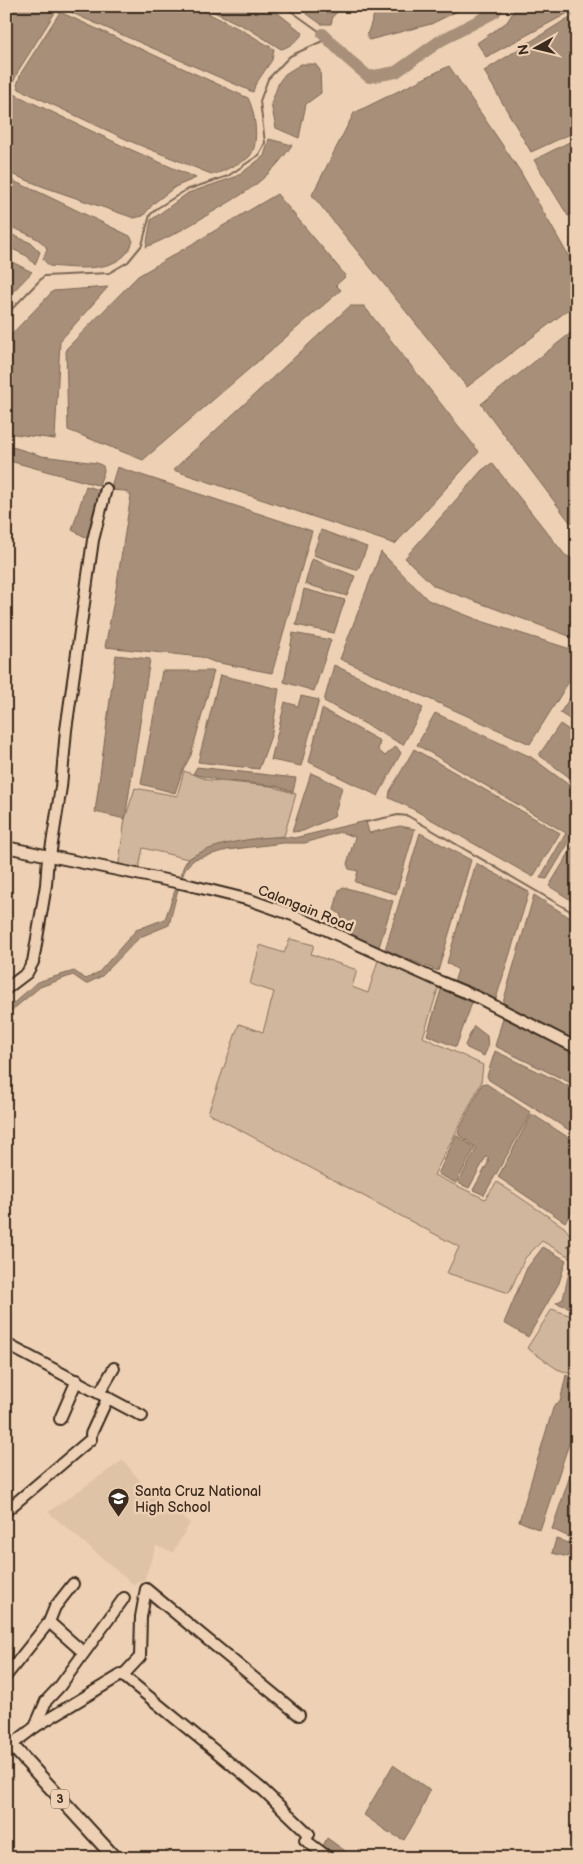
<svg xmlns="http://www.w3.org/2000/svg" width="583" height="1864" font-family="'Balsamiq Sans',sans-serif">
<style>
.built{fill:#dfc3a7}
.green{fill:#d0b69c;stroke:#86705d}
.water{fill:#a78f79;stroke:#7c6755}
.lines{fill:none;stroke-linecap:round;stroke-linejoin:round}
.stream{stroke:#7c6755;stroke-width:2}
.river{stroke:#a78f79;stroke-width:12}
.minor-casing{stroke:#3b2a1e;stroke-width:14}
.major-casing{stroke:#3b2a1e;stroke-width:16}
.minor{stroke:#eed1b4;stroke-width:10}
.major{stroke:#eed1b4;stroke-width:12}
.labels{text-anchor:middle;stroke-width:5;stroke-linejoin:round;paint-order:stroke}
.shield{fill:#eed1b4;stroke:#715c4b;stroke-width:1}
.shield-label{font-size:12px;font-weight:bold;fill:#3b2a1e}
.street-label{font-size:14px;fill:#3b2a1e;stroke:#eed1b4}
.poi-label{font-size:14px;fill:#3b2a1e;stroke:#eed1b4;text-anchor:start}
</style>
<rect width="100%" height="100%" fill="#eed1b4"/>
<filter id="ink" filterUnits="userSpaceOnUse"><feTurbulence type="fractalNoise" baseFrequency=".02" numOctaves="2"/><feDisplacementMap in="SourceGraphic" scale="10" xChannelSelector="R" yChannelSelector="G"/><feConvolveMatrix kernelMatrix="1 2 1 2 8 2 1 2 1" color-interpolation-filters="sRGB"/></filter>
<g filter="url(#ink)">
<polygon class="built" points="123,1460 150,1493 190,1523 173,1552 156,1546 144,1581 138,1581 134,1585 48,1512"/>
<g class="green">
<polygon points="184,771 208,780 271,786 296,794 284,836 226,844 188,859 143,848 138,873 118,869 125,819 135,788 177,796"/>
<polygon points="290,939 314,945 311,954 357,970 352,987 368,993 379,957 439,986 423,1037 483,1065 481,1083 434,1175 485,1199 497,1182 564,1227 577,1243 568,1256 542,1241 525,1258 509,1293 447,1273 459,1247 208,1113 239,1024 263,1032 274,992 250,984 260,945 284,953"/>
<polygon points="552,1309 577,1318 577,1376 557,1369 527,1348"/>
</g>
<g class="water">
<polygon points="6,6 49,6 56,11 18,71 13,83 6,82"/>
<polygon points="73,6 194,6 247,33 274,49 272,60 255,85 253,92 72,13 71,10"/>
<path d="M202 6H269L303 33C300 39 288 48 281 49L249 29Z"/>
<polygon points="296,6 344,6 333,16 331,24 321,24"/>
<polygon points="377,6 468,6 431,24 369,40 367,35"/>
<polygon points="517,6 577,6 577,22 570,12 486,57 477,43 507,22"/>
<path d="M60 12 248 98C255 111 260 144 250 156 246 161 238 163 233 166 225 170 219 174 211 174L132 142 19 89 17 85 21 73Z"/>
<polygon points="568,18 577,33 577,131 531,152 484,71"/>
<polygon points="301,64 315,64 320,70 321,93 306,104 299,138 276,128 271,104 279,82 285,74"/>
<polygon points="449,66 520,171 577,271 577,303 467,387 312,195 354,113"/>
<polygon points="6,90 125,147 196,178 175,187 154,203 143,216 134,218 44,187 6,172"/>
<polygon points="577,138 577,212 568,216 534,160"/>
<path d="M269 139 292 145C266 183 243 194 204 217 185 228 167 239 146 247L151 220 188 193 235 177 243 172 264 156Z"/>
<path d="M6 178 41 193 130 236 133 241C123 275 76 268 49 266L43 259 47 249C43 238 17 230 6 225Z"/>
<polygon points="277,194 346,276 336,285 341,290 143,460 68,430 66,349 138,276"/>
<polygon points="6,232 31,243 40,252 35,265 27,256 6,246"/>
<polygon points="6,259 32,272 6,299"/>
<polygon points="108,287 60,341 55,439 6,433 6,340 53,291"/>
<polygon points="350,306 364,306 479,452 395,544 173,470"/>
<polygon points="577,328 577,525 569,521 481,404"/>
<polygon points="6,445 42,456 97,463 103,466 104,471 99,485 93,484 6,460"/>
<polygon points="492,463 565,555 577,561 577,639 434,586 405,558 482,470"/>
<polygon points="117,467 312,531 272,673 214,662 201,657 105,647 115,595 131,495 125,491 110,490"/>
<polygon points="86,486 99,490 101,493 91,540 72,530"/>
<polygon points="321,530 367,547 358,570 313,555"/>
<polygon points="381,552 428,600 481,621 577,651 577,669 530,744 340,659"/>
<polygon points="312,559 355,576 347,596 305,584"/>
<polygon points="304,589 345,600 334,633 296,625"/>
<polygon points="293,633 331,640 314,691 284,682"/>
<polygon points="116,655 150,659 125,819 95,812"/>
<polygon points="334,665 423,708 403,745 324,701"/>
<polygon points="162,671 214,671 191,755 182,772 175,793 141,784"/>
<polygon points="220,675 279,689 272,733 259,769 198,762"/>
<polygon points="577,687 577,724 560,713"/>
<polygon points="301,696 319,700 301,766 271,760 285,702 298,706"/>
<polygon points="322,709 380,741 378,750 385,756 396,746 401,753 378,796 309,762"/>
<polygon points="435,713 531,757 577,791 577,829 547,879 540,878 566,833 417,745"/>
<polygon points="560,724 577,735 577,783 539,755"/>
<polygon points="414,749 560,833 533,877 409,807 389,798 390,791"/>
<polygon points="197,767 296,778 293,792 276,786 218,780 193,774"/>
<polygon points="311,773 342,787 334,817 303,831 292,832"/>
<path d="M366 821 369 833 400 826 415 829 396 894 355 882 358 871 349 869 347 864 355 837 340 832 305 843H283L227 850 195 859 188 865 184 872 180 884 179 882C181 874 183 863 190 858 209 844 272 833 294 838Z"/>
<polygon points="420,833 471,860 438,971 385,950"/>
<polygon points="577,840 577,904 549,886"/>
<polygon points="476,863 529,892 495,1002 454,982 458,970 447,963"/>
<polygon points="177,885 179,885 169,925 140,937 102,976 86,984 73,975 40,987 6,1015 6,1010 37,982 74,971 86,979 99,972 136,930 165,919"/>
<polygon points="343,887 393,901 379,947 337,930 341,917 340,914 334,910 339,890"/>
<polygon points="534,895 577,922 577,1041 502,1006"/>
<polygon points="442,987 473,1000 456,1047 427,1035"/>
<polygon points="503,1018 577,1051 577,1086 495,1046"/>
<polygon points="474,1026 487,1036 488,1047 484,1056 467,1048 465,1045"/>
<polygon points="495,1051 577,1090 577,1135 489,1080 487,1076"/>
<polygon points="485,1083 530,1112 530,1115 484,1195 473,1190 488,1163 488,1157 486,1157 469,1188 458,1183 477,1148 459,1135 458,1132 482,1084"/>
<polygon points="532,1114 577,1143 577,1205 565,1222 498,1177"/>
<polygon points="456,1135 475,1148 456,1183 438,1174"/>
<polygon points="543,1247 566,1260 559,1283 528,1337 504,1323 527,1268"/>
<polygon points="570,1268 575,1269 577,1272 577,1310 556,1303 563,1299"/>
<polygon points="566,1375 577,1380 577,1420 540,1530 519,1521 554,1405 560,1402"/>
<path d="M577 1455C577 1475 583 1523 569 1537L552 1529Z"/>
<polygon points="556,1539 572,1544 568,1557 552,1553"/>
<polygon points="393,1765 430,1790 420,1813 404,1840 388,1832 364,1815"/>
<polygon points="327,1838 355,1858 334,1858 321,1850"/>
</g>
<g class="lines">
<g class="stream">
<polyline points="284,6 323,34"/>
<polyline points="6,315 44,276 109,273 128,262 142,245 150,215 156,209 186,190 228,176 259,155 265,143 260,101 268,79 290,56 329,38"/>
<polyline points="366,822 398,815 408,816 577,915"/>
<polyline points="568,1246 577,1239"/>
</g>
<polyline class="river" points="323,34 348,59 369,77 396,72 440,41 495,12 498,6"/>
<defs>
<g id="minor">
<polyline points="6,847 185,884 250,900 298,917 441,982 477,997 577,1048"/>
<polyline points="50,856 61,787 66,730 93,540 106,489"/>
<polyline points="6,989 27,973 33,962 46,885 48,856"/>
<polyline points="6,1344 142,1416"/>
<polyline points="100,1392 114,1368"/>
<polyline points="60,1419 77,1380"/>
<polyline points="91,1434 108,1397"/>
<polyline points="6,1511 91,1439"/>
<polyline points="49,1622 83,1652"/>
<polyline points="121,1674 263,1790 309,1834 305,1840 329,1858"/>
<polyline points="6,1676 49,1622 55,1607 73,1584"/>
<polyline points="35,1727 46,1701 60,1686 124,1598"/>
<polyline points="6,1749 35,1727 126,1672 140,1657 141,1617 146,1589 299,1715"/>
</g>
<polyline id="major" points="6,1739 115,1858"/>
</defs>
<use href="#minor" class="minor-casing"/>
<use href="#major" class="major-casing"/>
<use href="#minor" class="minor"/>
<use href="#major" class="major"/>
</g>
</g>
<defs>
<symbol id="school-pin" viewBox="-11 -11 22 30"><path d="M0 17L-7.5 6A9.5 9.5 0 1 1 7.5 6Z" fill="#3b2a1e" stroke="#eed1b4"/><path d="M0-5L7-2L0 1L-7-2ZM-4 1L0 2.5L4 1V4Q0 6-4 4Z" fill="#fff"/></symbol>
</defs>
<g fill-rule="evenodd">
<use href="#school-pin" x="106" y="1486" width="25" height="34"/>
</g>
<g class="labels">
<rect class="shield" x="51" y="1789.5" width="18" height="19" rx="4"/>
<g class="shield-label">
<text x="60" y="1803">3</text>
</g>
<g class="street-label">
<text transform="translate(306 908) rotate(22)" y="5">Calangain Road</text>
</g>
<g class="poi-label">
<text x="135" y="1496">Santa Cruz National<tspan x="135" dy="16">High School</tspan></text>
</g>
</g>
<rect width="583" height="1864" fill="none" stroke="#eed1b4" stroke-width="25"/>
<rect x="12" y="12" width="558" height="1839" fill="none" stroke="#3b2a1e" stroke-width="2" filter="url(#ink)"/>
<g transform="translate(536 48) rotate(262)" stroke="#eed1b4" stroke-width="4" paint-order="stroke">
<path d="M0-4L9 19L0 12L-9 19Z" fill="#3b2a1e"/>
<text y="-8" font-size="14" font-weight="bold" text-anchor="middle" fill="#3b2a1e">N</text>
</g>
</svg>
